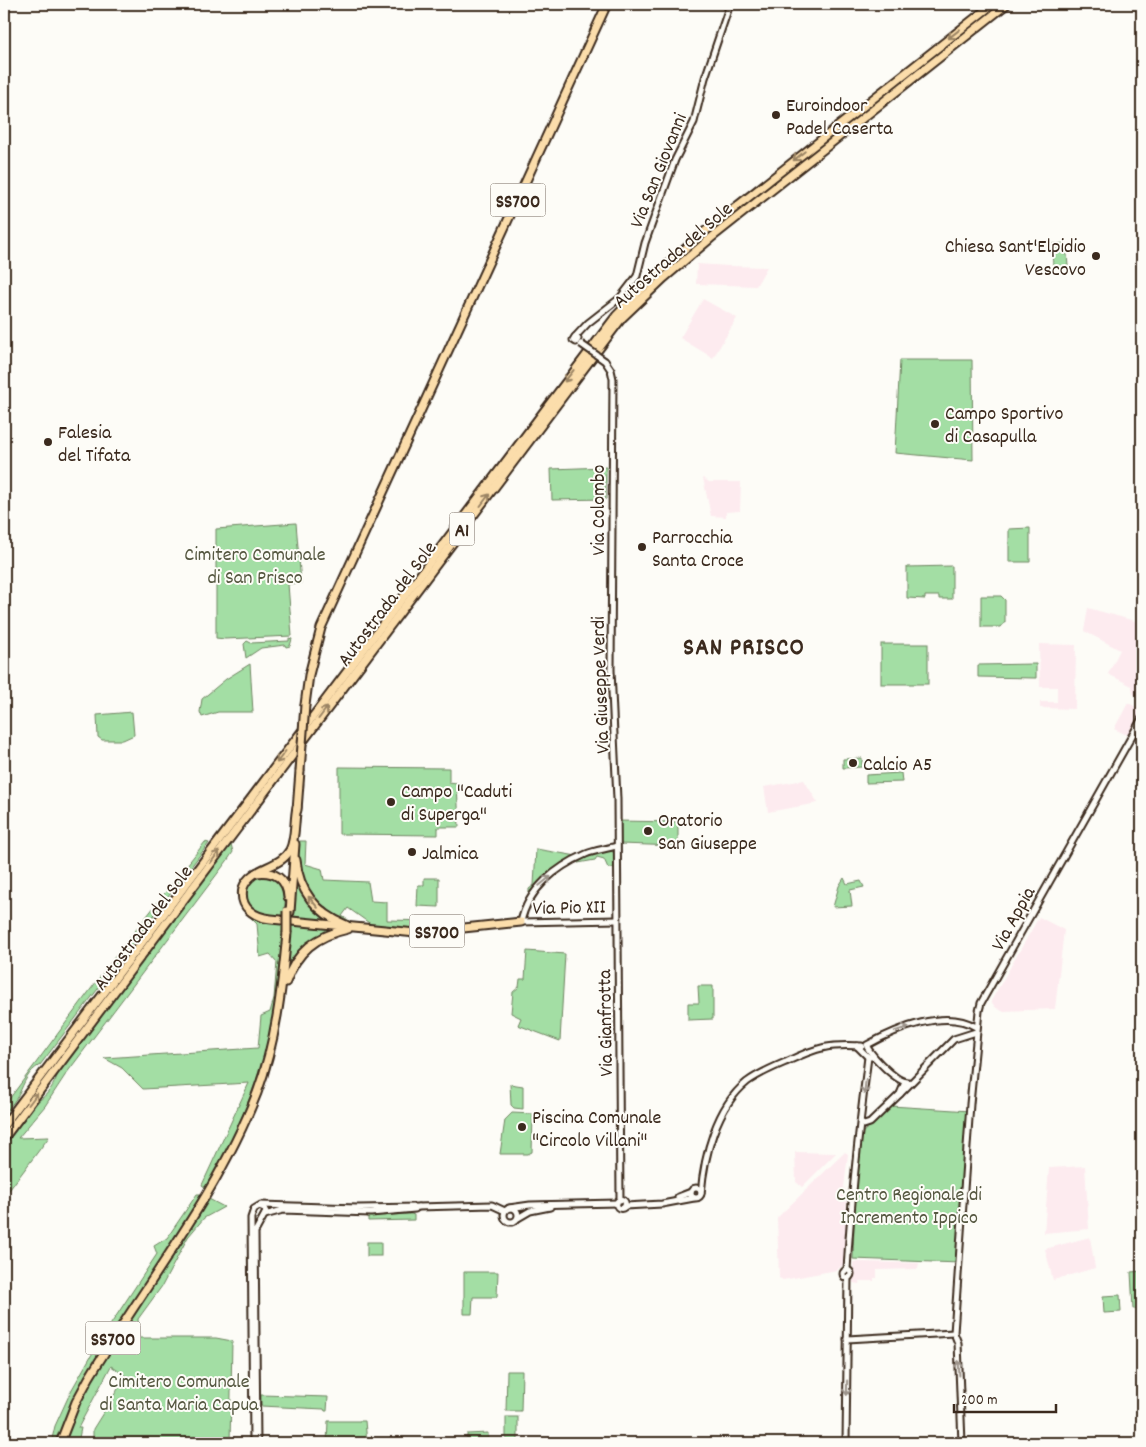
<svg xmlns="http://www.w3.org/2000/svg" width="1146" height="1447" font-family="Dekko,sans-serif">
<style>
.built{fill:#fdebef}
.green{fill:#a3dea4;stroke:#6f8461}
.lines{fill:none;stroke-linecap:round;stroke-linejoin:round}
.secondary-casing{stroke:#3b2a1e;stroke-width:9}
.highway-casing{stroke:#3b2a1e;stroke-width:11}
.secondary{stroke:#fdfcf7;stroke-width:5}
.highway{stroke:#fbddab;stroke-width:7}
.secondary-bridge-casing{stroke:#3b2a1e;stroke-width:9;stroke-linecap:butt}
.highway-bridge-casing{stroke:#3b2a1e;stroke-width:11;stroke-linecap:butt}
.secondary-bridge{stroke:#fdfcf7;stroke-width:5}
.highway-bridge{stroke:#fbddab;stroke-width:7}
.oneway{stroke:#9b8464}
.oneway2{stroke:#9c938a}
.poi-dot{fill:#3b2a1e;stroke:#fdfcf7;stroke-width:2}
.labels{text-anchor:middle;stroke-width:4;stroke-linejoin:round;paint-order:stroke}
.shield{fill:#fdfcf7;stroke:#75695f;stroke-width:1}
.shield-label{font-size:19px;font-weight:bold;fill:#3b2a1e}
.poi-label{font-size:20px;fill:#3b2a1e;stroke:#fdfcf7;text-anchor:start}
.street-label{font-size:20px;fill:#3b2a1e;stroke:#fdfcf7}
.park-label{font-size:20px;fill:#555740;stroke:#fdfcf7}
.district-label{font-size:25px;font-weight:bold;letter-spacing:1px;fill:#3b2a1e;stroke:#fdfcf7}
</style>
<rect width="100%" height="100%" fill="#fdfcf7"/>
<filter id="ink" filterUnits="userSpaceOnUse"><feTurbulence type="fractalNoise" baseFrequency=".02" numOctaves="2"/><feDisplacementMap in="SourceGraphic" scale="10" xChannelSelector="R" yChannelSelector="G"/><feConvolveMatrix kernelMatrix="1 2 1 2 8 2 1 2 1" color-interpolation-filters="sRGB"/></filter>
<g filter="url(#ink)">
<g class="built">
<polygon points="697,264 729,266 767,267 756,286 696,284"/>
<polygon points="703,299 737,318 713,358 680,338"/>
<polygon points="703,478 709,482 741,482 740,511 726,512 726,517 711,516"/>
<polygon points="1088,608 1142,623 1142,699 1133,694 1132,686 1108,674 1120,650 1084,631"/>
<polygon points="1039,644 1076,645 1075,709 1040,708 1040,702 1057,702 1057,687 1040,687"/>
<polygon points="1128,703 1142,710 1129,736 1114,729"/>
<polygon points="804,780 818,803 768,812 764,787"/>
<polygon points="1039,917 1064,930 1055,1009 1002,1011 995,1007 991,1001"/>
<polygon points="795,1152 836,1153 802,1187 796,1182"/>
<polygon points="845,1152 848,1154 844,1188 847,1192 845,1263 837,1270 783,1280 779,1278 777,1218"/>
<polygon points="1085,1166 1089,1229 1044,1233 1049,1168"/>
<polygon points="1090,1237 1095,1268 1053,1280 1045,1249"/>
<polygon points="853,1262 919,1263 918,1269 877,1270 877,1278 874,1278 874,1281 860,1281 859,1284 853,1283"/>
</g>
<g class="green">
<polygon points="1066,243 1068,266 1053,267 1052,244"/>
<polygon points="900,360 972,360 973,460 895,453"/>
<polygon points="606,467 606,499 552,500 551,469"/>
<polygon points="296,523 301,583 288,584 292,636 225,639 216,638 216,529"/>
<polygon points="1030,528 1030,562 1009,562 1009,529"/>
<polygon points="952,566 952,599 939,599 939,596 925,596 925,599 907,598 907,567"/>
<polygon points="1001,596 1005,600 1005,622 1001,627 981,627 981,596"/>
<polygon points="289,638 292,639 290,646 286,647 285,645 261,648 246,658 244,644 247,641 251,643 289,641"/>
<rect x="881" y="644" width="47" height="40"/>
<polygon points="250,664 253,712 218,712 202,717 200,712 202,699 226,679"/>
<polygon points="1036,664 1036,678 978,677 978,665"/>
<polygon points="132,712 134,735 123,740 102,740 98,737 97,715"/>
<polygon points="862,758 862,767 843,768 843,759"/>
<polygon points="339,767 449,768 449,782 457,783 459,827 438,827 438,835 339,834"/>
<polygon points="901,773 902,782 866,783 866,775"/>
<polygon points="618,821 678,822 678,846 620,844"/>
<path d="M300 841H306L305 864 322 869 324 880 368 882 371 901 387 902V920L436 921V927L409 930 372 925 348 908 342 916 351 922C323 912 301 891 299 860 299 854 297 847 300 841Z"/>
<path d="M205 842 209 843 40 1065C28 1071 24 1083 19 1094 15 1101 9 1108 4 1114V1106L114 958Z"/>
<path d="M231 844 233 852 227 861 66 1074 45 1106 18 1138 49 1137 4 1197V1146L38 1101C47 1096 55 1084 58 1073Z"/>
<polygon points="536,849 577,856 555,868 556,870 543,879 529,895 529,889 534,885"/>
<polygon points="610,850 614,853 614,868 608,868 604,859 597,857 595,860 578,863 586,857"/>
<polygon points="295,871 306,898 331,922 291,918"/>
<path d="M264 874 281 881 286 896 283 917C262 915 249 915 244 891L252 877Z"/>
<polygon points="424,878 439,878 439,907 417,906 418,885 424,885"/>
<polygon points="844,878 847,884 861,881 864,887 850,890 852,906 833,907 839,886"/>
<path d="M245 912 262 921 283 924C281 954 280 985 274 1015 262 1076 237 1134 206 1188L202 1185 249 1083 143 1089 122 1068 104 1058 258 1048 261 1016 270 1012 274 998 277 962 270 954 260 957 257 924Z"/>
<polygon points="291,924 332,929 302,948 289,967 287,965"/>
<polygon points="527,951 565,954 560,1041 518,1025 521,1018 511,1013 513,992 519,987 520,979 525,979"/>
<polygon points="698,986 713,986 713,1019 688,1020 688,1003 699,1003"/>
<polygon points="510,1084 523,1086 523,1109 514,1108 511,1105"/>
<polygon points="891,1106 970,1111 960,1263 853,1259 855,1190 857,1188 861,1134"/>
<polygon points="512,1113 533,1114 532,1152 528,1154 500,1154 505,1120"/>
<polygon points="197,1194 202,1194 86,1378 55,1443 51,1443 55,1426 71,1391 96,1347 95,1338 103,1336 157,1254 154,1246 167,1238"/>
<polygon points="207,1198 224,1207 204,1218 188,1237 162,1286 138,1319 139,1338 216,1338 232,1341 230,1443 93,1443 93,1429 126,1376 111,1366 78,1428 81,1428 78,1443 64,1443 69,1426 90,1381"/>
<polygon points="411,1214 414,1215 414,1220 368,1221 368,1216"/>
<rect x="367" y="1242" width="14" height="14"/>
<polygon points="1142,1271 1142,1308 1133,1309 1131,1272"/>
<polygon points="464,1272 498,1272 497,1297 473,1297 472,1314 464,1314"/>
<polygon points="1120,1295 1121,1312 1104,1313 1103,1296"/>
<polygon points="507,1371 522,1371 521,1411 506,1411"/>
<polygon points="261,1395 328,1397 327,1411 325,1411 324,1409 261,1406"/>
<rect x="506" y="1417" width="12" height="26"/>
<polygon points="328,1421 365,1421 367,1443 327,1443"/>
<polygon points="488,1433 488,1443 467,1443 467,1434"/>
</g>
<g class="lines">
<defs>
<g id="secondary">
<polyline points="575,337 588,323 620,298 637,276 645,243 675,160 694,122 705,78 730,4"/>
<polygon points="575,337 578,339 576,342 573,340"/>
<polyline points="605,361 611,370 613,379 611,670 617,799 620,1200"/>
<path d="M616 846C607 849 595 850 586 854 556 867 528 889 521 922L617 920"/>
<path d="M867 1045C896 1029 945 1008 976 1027"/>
<polyline points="857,1046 868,1057"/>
<path d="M867 1047C873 1057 896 1082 908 1082"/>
<polyline points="900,1094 954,1039 976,1032"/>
<polyline points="861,1123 864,1125 870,1123 900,1094 905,1082"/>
<circle cx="696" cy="1193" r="5"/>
<path d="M701 1194C704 1156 716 1107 747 1082 759 1073 774 1067 788 1061 818 1047 829 1044 862 1046"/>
<polyline points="678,1197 691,1192"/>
<circle cx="621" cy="1204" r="4.5"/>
<polyline points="261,1205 358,1208 418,1207"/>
<polyline points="625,1206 662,1204 694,1198"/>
<polyline points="418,1207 492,1205 505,1211"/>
<circle cx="511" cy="1215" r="7"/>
<polyline points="509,1208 530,1205 617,1203"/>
<polyline points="265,1215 283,1210 371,1213 415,1209"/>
<polyline points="518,1218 530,1211 550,1207"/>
<path d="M847 1270C851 1198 859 1128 868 1057H874"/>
<circle cx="847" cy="1274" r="4"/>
<polyline points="847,1339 954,1333"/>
<polyline points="253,1443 251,1218 254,1209 259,1206 264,1208 266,1212 255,1232 257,1443"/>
<polyline points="846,1443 848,1277"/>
<polyline points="962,1443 958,1343 954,1333 970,1104 979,1011 981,1003 1142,718"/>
</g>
<g id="highway">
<polyline points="305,705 309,675 321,628 607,4"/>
<path d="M297 807C294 820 296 838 290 850 280 869 251 866 243 888 239 908 254 917 271 919L416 933 521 922"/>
<polyline points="297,810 300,771"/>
<path d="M296 860C299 892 317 913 346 925"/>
<path d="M256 873C274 870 287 879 288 897"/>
<polyline points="290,912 295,844"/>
<path d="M286 982C297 951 316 936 348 929"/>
<polyline points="4,1125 616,316 658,273 703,233 993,4"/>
<polyline points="4,1138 622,318 664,278 711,238 1007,4"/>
<path d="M60 1443 76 1402 89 1378C145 1284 217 1196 257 1093 276 1042 282 988 287 933"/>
</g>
</defs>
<use href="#secondary" class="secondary-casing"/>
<use href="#highway" class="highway-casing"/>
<use href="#secondary" class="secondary"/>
<use href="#highway" class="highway"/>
<defs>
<polyline id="secondary-bridge" points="581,344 605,361"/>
<g id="highway-bridge">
<polyline points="300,771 305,705"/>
<polyline points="287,911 287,933"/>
</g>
</defs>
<use href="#secondary-bridge" class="secondary-bridge-casing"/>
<use href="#highway-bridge" class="highway-bridge-casing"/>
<use href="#secondary-bridge" class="secondary-bridge"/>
<use href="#highway-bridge" class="highway-bridge"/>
</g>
<defs><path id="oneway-shaft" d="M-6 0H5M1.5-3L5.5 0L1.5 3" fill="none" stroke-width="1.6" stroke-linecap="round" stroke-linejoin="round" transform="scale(1.25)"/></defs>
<g class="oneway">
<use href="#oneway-shaft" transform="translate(954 34) rotate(142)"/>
<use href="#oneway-shaft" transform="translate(799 156) rotate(141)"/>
<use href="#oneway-shaft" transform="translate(569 376) rotate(128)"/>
<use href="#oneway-shaft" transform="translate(485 500) rotate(-53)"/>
<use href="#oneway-shaft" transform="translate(323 713) rotate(-53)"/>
<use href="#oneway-shaft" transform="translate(281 757) rotate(127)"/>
<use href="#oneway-shaft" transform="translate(215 857) rotate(-53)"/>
<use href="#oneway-shaft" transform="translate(313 902) rotate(-130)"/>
<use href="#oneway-shaft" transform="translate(33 1099) rotate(-53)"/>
</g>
<g class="oneway2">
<use href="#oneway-shaft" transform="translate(545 881) rotate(-39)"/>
<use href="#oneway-shaft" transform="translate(902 1029) rotate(-17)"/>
<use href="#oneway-shaft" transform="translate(865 1087) rotate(96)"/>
<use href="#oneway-shaft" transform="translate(959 1368) rotate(-93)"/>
<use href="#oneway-shaft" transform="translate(847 1388) rotate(91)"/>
</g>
</g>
<g class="poi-dot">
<circle cx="776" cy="115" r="5"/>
<circle cx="1096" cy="256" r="5"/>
<circle cx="935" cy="424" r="5"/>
<circle cx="48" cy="442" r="5"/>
<circle cx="642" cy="547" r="5"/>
<circle cx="853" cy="763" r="5"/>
<circle cx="391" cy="802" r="5"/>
<circle cx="648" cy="831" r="5"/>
<circle cx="412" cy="852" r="5"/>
<circle cx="522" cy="1127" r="5"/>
</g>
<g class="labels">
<g class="shield">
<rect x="490.5" y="183.5" width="55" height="33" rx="4"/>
<rect x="449.5" y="512.5" width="25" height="33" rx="4"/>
<rect x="409.5" y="914.5" width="55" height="33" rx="4"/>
<rect x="85.5" y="1321.5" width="55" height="33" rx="4"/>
</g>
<g class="shield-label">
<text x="518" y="207">SS700</text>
<text x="462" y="536">A1</text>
<text x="437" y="938">SS700</text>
<text x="113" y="1345">SS700</text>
</g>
<g class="poi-label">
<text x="786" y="111">Euroindoor<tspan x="786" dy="23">Padel Caserta</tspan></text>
<text x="1086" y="252" text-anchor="end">Chiesa Sant'Elpidio<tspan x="1086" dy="23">Vescovo</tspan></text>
<text x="945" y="419">Campo Sportivo<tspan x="945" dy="23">di Casapulla</tspan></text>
<text x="58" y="438">Falesia<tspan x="58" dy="23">del Tifata</tspan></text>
<text x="652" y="543">Parrocchia<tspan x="652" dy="23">Santa Croce</tspan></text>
<text x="863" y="770">Calcio A5</text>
<text x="401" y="797">Campo "Caduti<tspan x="401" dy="23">di Superga"</tspan></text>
<text x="658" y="826">Oratorio<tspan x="658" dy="23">San Giuseppe</tspan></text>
<text x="422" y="859">Jalmica</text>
<text x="532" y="1123">Piscina Comunale<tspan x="532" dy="23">"Circolo Villani"</tspan></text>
</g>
<g class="street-label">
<text transform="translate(657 170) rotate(-68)" y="7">Via San Giovanni</text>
<text transform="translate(672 254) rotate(-41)" y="7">Autostrada del Sole</text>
<text transform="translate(597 510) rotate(-90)" y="7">Via Colombo</text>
<text transform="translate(386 603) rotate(-53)" y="7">Autostrada del Sole</text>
<text transform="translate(599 685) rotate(-92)" y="7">Via Giuseppe Verdi</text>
<text transform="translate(569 906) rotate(-1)" y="7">Via Pio XII</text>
<text transform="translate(1012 918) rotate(-61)" y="7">Via Appia</text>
<text transform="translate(142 927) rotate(-53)" y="7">Autostrada del Sole</text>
<text transform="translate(604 1023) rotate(-91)" y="7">Via Gianfrotta</text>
</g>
<g class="park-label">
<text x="255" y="560">Cimitero Comunale<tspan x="255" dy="23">di San Prisco</tspan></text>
<text x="909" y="1200">Centro Regionale di<tspan x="909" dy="23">Incremento Ippico</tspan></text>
<text x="179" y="1387">Cimitero Comunale<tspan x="179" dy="23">di Santa Maria Capua</tspan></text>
</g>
<g class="district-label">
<text x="744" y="654">SAN PRISCO</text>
</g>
</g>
<rect width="1146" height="1447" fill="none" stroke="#fdfcf7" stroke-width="20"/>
<rect x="10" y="10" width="1126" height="1427" fill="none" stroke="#3b2a1e" stroke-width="2" filter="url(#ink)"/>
<path d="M954 1404v8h102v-8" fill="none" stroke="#3b2a1e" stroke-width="2.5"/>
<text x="961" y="1404" font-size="15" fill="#3b2a1e" stroke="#fdfcf7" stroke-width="4" paint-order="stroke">200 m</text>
</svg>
